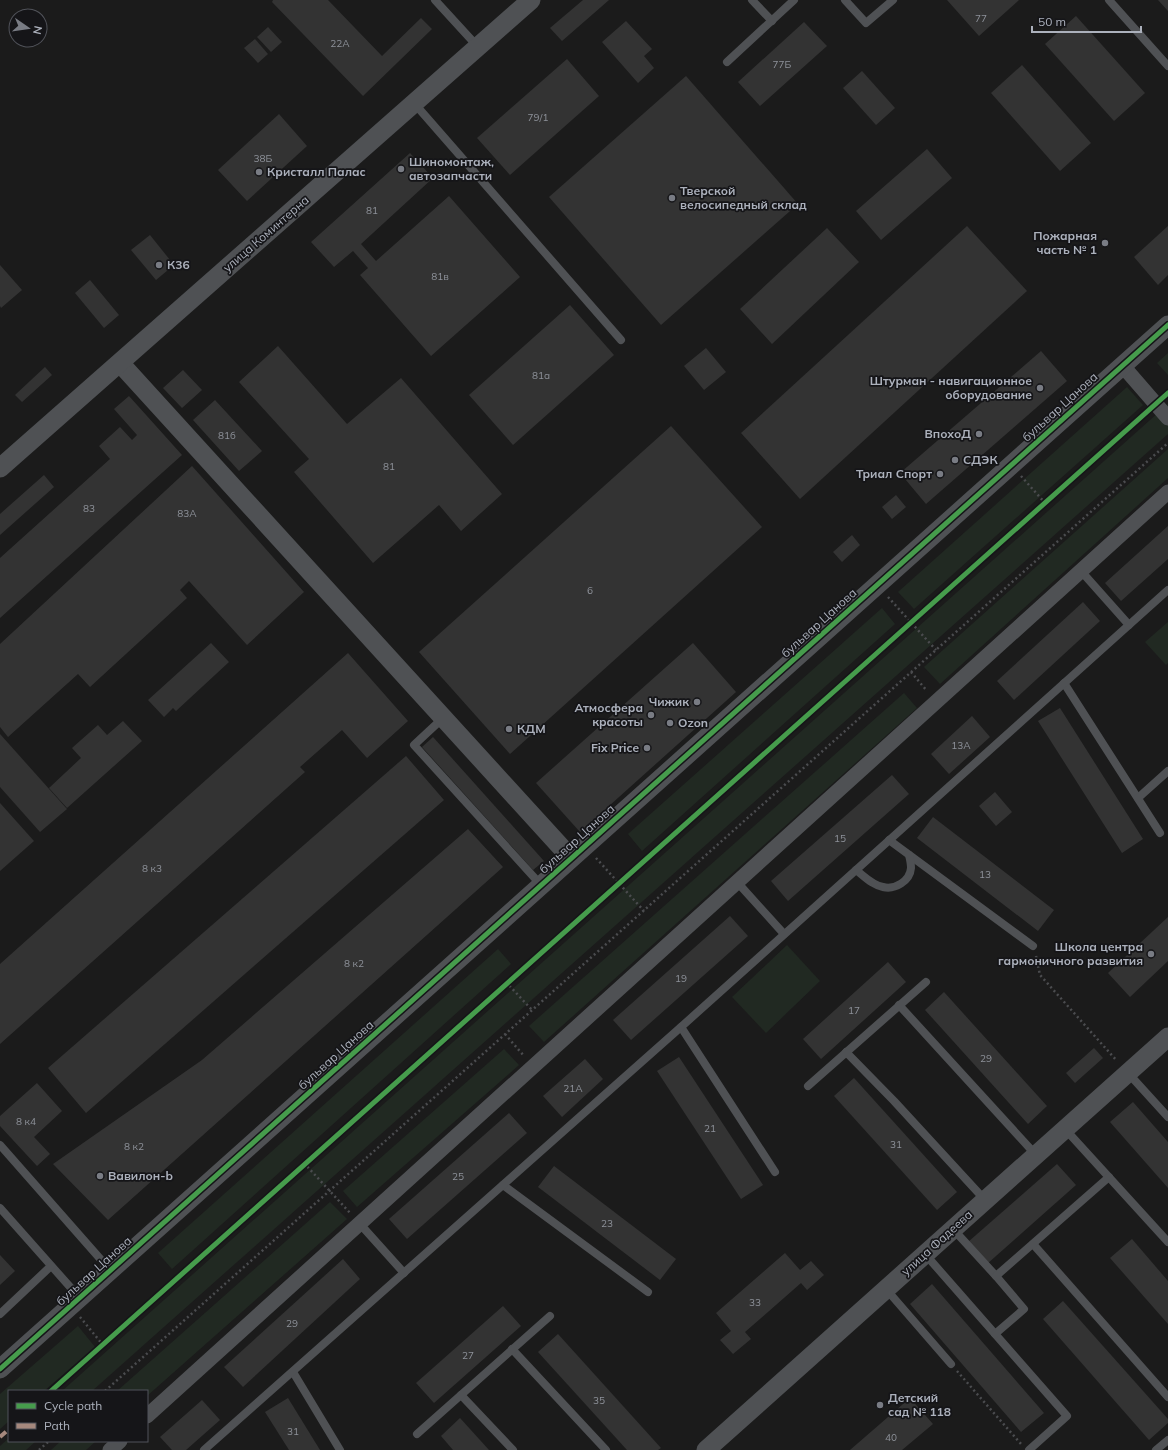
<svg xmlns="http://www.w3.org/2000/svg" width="1168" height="1450" font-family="Mulish,sans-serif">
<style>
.green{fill:#212922}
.building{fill:#333}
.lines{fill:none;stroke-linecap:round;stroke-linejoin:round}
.path{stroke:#4b4c4f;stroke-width:2.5;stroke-dasharray:2 3;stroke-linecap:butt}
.service{stroke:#4f5154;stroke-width:8}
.minor{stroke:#4f5154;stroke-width:15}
.tertiary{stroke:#4f5154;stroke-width:19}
.quiet{stroke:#a5887d;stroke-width:4;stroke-dasharray:8 4;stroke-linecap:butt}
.cycleway-casing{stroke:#151518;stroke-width:8}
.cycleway{stroke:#469c4c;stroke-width:5}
.poi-dot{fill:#797c84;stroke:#151518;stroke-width:1.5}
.labels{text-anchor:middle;stroke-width:3.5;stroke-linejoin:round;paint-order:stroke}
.number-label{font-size:10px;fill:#8e929a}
.poi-label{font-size:12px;font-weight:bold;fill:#acb1bc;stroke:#151518;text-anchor:start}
.street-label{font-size:12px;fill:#acb1bc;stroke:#151518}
</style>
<rect width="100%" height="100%" fill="#1b1b1b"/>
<g class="green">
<polygon points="1168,353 1168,375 1157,363"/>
<polygon points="1127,387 1143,405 914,609 898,592"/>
<polygon points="1168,404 1168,434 92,1391 62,1391"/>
<polygon points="1168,449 1168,478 940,684 924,667"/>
<polygon points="882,608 895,624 642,851 628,834"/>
<polygon points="1168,622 1168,663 1166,665 1145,642"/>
<polygon points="904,693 917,708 544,1042 529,1026"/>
<polygon points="787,945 820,981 766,1033 732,997"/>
<polygon points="498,949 511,964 172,1269 158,1253"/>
<polygon points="504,1049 519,1065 357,1207 343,1191"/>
<polygon points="330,1202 347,1219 147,1396 147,1391 117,1391"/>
<polygon points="78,1326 95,1347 44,1391 9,1391 9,1421 0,1429 0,1394"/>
<polygon points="9,1438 9,1441 36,1441 26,1450 0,1450 0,1446"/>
<polygon points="61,1441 96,1441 86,1450 51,1450"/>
</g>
<g class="building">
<polygon points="273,0 328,0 382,56 421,18 432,29 363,96 272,2"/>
<polygon points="583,0 609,0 562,41 550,28"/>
<polygon points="947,0 1019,0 979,36"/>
<polygon points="1158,0 1168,0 1168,11"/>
<polygon points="1076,16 1145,93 1114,121 1045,44"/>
<polygon points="626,21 652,49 644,56 654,68 638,83 602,42"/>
<polygon points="804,22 827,46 760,106 738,82"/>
<polygon points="268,27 282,42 271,52 257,37"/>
<polygon points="255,39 268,54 258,63 244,48"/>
<polygon points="567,59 599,96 510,175 477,138"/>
<polygon points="1022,65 1091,143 1060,171 991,93"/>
<polygon points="862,71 895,108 876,125 843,88"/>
<polygon points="686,76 798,204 661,325 549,197"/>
<polygon points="279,114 307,146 247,201 218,170"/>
<polygon points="927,149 952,178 881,240 856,211"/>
<polygon points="410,153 433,178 361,244 376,261 449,196 520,277 431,356 360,275 368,268 353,251 334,267 311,242"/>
<polygon points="967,226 1027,291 800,499 741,433"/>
<polygon points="1168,226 1168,275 1158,285 1134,257"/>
<polygon points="827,228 859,262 772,344 740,309"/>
<polygon points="150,235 174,265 156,280 131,250"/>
<polygon points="0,265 22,290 1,308 0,306"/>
<polygon points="90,280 119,315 104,328 75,293"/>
<polygon points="570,305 614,355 513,445 469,395"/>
<polygon points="278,346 347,424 401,378 502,494 461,531 439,505 373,563 294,472 309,459 239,382"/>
<polygon points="706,348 726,372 704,390 684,366"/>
<polygon points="1041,351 1067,381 926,504 900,473"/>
<polygon points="45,367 52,375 22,402 15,395"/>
<polygon points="183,370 202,390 182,408 163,388"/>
<polygon points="129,396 182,455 0,618 0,558 110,459 99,446 120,427 132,440 137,435 114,409"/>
<polygon points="215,400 262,451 239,471 193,420"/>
<polygon points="671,426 762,527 510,754 419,652"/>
<polygon points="192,466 304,592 247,645 189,581 180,590 187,598 90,687 78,674 8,737 0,727 0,644"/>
<polygon points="44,475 54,487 0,535 0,514"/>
<polygon points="896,495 906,507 892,519 882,507"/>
<polygon points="1168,526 1168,559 1121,601 1105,583"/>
<polygon points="852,535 860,545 842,562 833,552"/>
<polygon points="1083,602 1100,621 1014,700 997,681"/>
<polygon points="211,643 229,662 176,711 173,708 164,717 148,700"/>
<polygon points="693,643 736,692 580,832 536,783"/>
<polygon points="348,653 408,721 367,758 342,730 300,767 305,772 0,1044 0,964"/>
<polygon points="1060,708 1143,839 1122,853 1038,721"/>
<polygon points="972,716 990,737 949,774 931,754"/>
<polygon points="123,721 142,741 67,808 49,788 81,758 72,748 98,725 107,735"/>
<polygon points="0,734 67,809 40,832 0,787"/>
<polygon points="433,737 544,861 533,870 422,747"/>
<polygon points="406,756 444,800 86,1113 48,1068"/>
<polygon points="892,775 909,794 788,901 771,881"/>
<polygon points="995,792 1012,812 996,826 979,806"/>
<polygon points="0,803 34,841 0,871"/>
<polygon points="933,817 1054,910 1038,931 917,838"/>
<polygon points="468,829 503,867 108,1220 53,1164 202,1060"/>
<polygon points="730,916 748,936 631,1040 613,1020"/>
<polygon points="1168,917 1168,961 1130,997 1108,973"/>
<polygon points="888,962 906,982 821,1059 803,1039"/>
<polygon points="944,992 1047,1106 1028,1124 925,1010"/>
<polygon points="1094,1048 1103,1058 1075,1083 1066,1073"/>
<polygon points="679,1057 763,1185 741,1199 657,1071"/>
<polygon points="585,1059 603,1079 562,1117 543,1096"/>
<polygon points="854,1078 957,1192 937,1210 834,1096"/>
<polygon points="37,1083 62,1111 34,1137 50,1154 37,1166 0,1126 0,1116"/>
<polygon points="1133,1102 1168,1142 1168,1188 1110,1122"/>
<polygon points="509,1113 527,1133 407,1239 389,1219"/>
<polygon points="1057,1164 1076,1185 987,1264 968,1242"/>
<polygon points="554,1166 676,1259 660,1280 538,1187"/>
<polygon points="1132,1239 1168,1281 1168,1324 1110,1258"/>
<polygon points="785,1253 800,1270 811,1261 824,1275 807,1290 801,1283 745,1332 751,1339 733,1354 720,1340 731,1331 716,1313"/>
<polygon points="0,1255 15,1271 0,1285"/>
<polygon points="343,1259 360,1279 243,1387 224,1367"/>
<polygon points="932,1284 1044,1413 1021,1432 910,1304"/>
<polygon points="1063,1301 1168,1419 1168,1423 1149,1440 1043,1319"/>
<polygon points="503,1306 521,1326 434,1403 416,1383"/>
<polygon points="558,1334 661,1448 658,1450 627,1450 538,1352"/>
<polygon points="288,1398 320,1450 289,1450 265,1412"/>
<polygon points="910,1398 933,1424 902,1450 850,1450"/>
<polygon points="202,1400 220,1420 186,1450 172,1450 160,1437"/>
<polygon points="460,1418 489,1450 453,1450 441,1436"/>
</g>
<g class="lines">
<g class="path">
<polyline points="1021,476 1045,503"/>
<polyline points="888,597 936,650"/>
<polyline points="911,672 927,691"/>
<polyline points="596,858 644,911"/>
<polyline points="1036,956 1040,975 1117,1061"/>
<polyline points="506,982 532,1010"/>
<polyline points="505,1034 524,1056"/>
<polyline points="304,1163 351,1214"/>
<polyline points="80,1317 103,1345"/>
<polyline points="957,1371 1021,1444"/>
<polyline points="105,1391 1168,443"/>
<polyline points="39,1450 49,1441"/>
</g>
<g class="service">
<polyline points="435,0 478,47"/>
<polyline points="752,0 772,21"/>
<polyline points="845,0 866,23 893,0"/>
<polyline points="1109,0 1168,66"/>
<polyline points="727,62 794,0"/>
<polyline points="414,103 621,340"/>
<polyline points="1081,571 1129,625"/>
<polyline points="1064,683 1160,833"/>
<polyline points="443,718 414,745 541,885"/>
<polyline points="1138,798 1168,771"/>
<polyline points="889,840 1033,946"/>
<path d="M856 870C864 876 872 885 883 887 895 890 910 881 911 868 911 864 910 859 909 855"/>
<polyline points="737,882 784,934"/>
<polyline points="899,1005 1036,1155"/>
<polyline points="681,1027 775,1172"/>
<polyline points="846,1052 894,1101 985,1200"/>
<polyline points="1128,1073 1168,1117"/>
<polyline points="808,1086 926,982"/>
<polyline points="1065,1129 1168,1242"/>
<polyline points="0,1145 110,1270"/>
<polyline points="503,1185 648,1292"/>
<polyline points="0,1208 79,1297"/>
<polyline points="360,1224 404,1273"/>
<polyline points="953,1229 996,1276"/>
<polyline points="1033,1244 1168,1397"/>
<polyline points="925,1254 1067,1416 1029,1450"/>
<polyline points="886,1289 951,1364"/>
<polyline points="0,1314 51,1266"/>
<polyline points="995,1334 1024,1309 996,1276 1109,1177"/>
<polyline points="512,1349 606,1450"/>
<polyline points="293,1372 340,1450"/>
<polyline points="461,1395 513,1450"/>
<polyline points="417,1434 550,1316"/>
<polyline points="204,1450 681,1027 1168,590"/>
<polyline points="1156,1450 1168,1440"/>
</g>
<g class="minor">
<polyline points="1122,365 1168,418"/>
<polyline points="147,1416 1168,492"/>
<polyline points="110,1450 120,1441"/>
</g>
<g class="tertiary">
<polyline points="120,363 571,858"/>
<polyline points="0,468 531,0"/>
<polyline points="0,1369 1168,325"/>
<polyline points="706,1450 1168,1037"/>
</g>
<polyline class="quiet" points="0,1437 9,1429"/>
<defs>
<g id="cycleway">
<polyline points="0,1369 1168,325"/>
<polyline points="51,1391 1168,393"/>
</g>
</defs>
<use href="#cycleway" class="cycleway-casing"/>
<use href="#cycleway" class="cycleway"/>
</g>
<g class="poi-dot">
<circle cx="401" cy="169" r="4"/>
<circle cx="259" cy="172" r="4"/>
<circle cx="672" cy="198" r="4"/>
<circle cx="1105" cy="243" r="4"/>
<circle cx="159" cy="265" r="4"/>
<circle cx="1040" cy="388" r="4"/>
<circle cx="979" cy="434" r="4"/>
<circle cx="955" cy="460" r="4"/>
<circle cx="940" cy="474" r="4"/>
<circle cx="697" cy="702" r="4"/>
<circle cx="651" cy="715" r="4"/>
<circle cx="670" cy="723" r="4"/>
<circle cx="509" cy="729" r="4"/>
<circle cx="647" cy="748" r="4"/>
<circle cx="1151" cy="954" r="4"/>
<circle cx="100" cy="1176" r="4"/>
<circle cx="880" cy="1405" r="4"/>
</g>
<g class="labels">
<g class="number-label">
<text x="981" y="22">77</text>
<text x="340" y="47">22А</text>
<text x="782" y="68">77Б</text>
<text x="538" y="121">79/1</text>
<text x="263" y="162">38Б</text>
<text x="372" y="214">81</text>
<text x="440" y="280">81в</text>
<text x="541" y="379">81а</text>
<text x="227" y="439">81б</text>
<text x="389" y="470">81</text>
<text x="89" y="512">83</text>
<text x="187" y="517">83А</text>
<text x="590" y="594">6</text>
<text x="961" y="749">13А</text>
<text x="840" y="842">15</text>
<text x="152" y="872">8 к3</text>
<text x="985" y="878">13</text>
<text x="354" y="967">8 к2</text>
<text x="681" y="982">19</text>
<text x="854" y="1014">17</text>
<text x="986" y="1062">29</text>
<text x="573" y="1092">21А</text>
<text x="26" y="1125">8 к4</text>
<text x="710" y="1132">21</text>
<text x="896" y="1148">31</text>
<text x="134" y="1150">8 к2</text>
<text x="458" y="1180">25</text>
<text x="607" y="1227">23</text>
<text x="755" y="1306">33</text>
<text x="292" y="1327">29</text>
<text x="468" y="1359">27</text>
<text x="599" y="1404">35</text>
<text x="293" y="1435">31</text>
<text x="891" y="1441">40</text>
</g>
<g class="poi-label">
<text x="409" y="166">Шиномонтаж,<tspan x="409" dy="14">автозапчасти</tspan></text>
<text x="267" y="176">Кристалл Палас</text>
<text x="680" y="195">Тверской<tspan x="680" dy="14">велосипедный склад</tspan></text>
<text x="1097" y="240" text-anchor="end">Пожарная<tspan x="1097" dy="14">часть № 1</tspan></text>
<text x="167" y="269">К36</text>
<text x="1032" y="385" text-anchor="end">Штурман - навигационное<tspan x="1032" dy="14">оборудование</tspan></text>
<text x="971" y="438" text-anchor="end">ВпохоД</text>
<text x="963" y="464">СДЭК</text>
<text x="932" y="478" text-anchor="end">Триал Спорт</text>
<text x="689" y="706" text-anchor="end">Чижик</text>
<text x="643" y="712" text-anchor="end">Атмосфера<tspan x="643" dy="14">красоты</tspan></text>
<text x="678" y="727">Ozon</text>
<text x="517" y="733">КДМ</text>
<text x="639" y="752" text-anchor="end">Fix Price</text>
<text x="1143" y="951" text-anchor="end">Школа центра<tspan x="1143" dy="14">гармоничного развития</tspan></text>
<text x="108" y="1180">Вавилон-b</text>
<text x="888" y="1402">Детский<tspan x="888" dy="14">сад № 118</tspan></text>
</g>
<g class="street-label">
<text transform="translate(266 234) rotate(-41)" y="4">улица Коминтерна</text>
<text transform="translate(1060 407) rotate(-42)" y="4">бульвар Цанова</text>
<text transform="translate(819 623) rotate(-42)" y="4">бульвар Цанова</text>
<text transform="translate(577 839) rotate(-42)" y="4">бульвар Цанова</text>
<text transform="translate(336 1055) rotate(-42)" y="4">бульвар Цанова</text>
<text transform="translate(937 1243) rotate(-42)" y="4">улица Фадеева</text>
<text transform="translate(94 1271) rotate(-42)" y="4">бульвар Цанова</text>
</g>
</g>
<rect x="8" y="1390" width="140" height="52" fill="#151518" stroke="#51535a"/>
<rect x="16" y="1403" width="20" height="6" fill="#469c4c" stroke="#51535a"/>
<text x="44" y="1410" font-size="12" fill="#acb1bc">Cycle path</text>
<rect x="16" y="1423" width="20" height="6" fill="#a5887d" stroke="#51535a"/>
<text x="44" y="1430" font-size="12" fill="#acb1bc">Path</text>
<g transform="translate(28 28) rotate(103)"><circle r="19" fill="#151518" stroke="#51535a"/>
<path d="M0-3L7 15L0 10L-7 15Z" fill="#797c84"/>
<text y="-6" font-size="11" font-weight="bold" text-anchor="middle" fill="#acb1bc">N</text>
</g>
<path d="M1032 26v6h109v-6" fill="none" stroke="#acb1bc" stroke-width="2"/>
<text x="1038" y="26" font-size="12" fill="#acb1bc" stroke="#151518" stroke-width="3" paint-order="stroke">50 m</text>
</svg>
